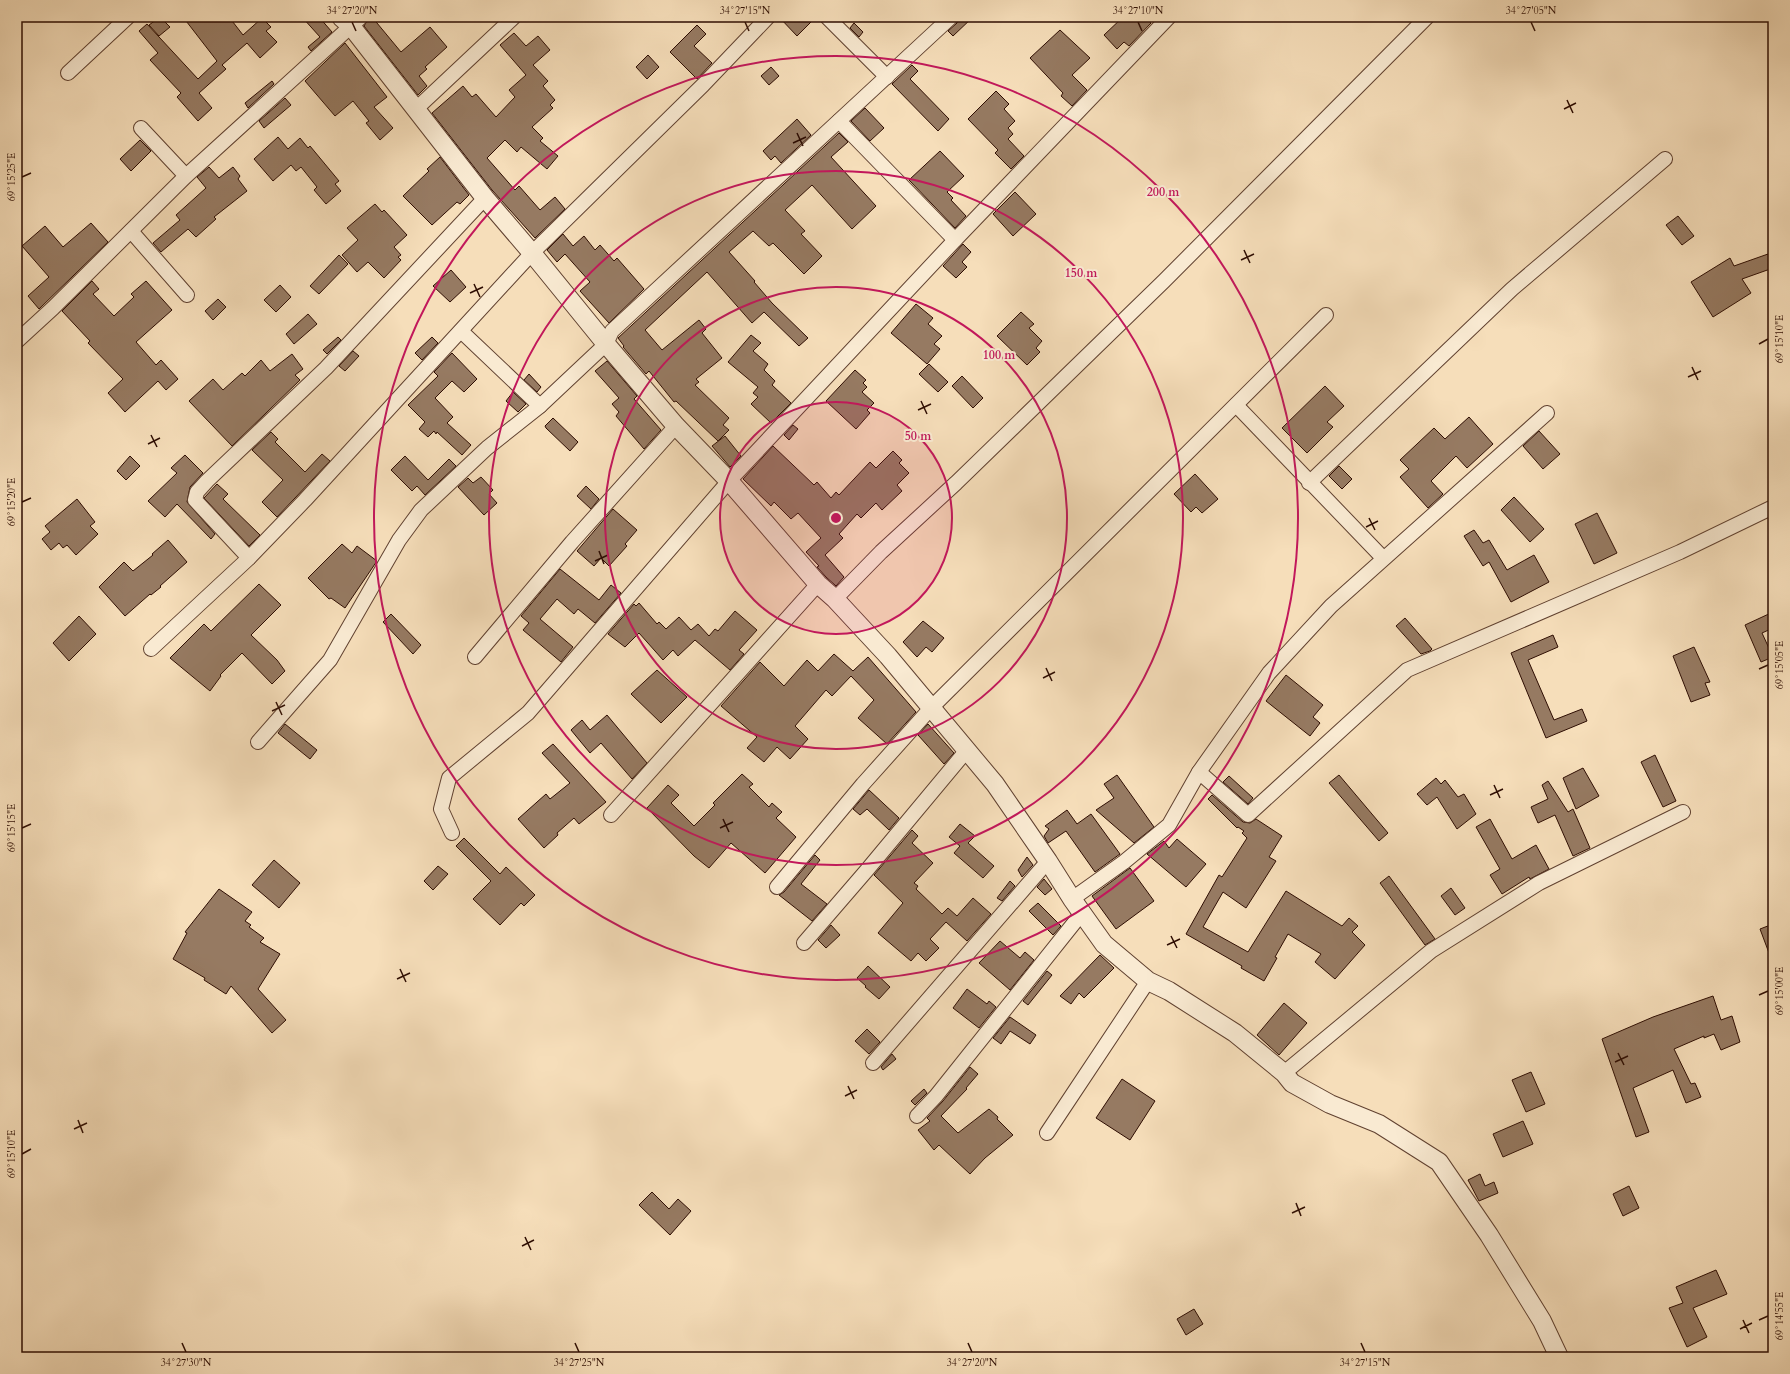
<svg xmlns="http://www.w3.org/2000/svg" width="1790" height="1374" font-family="Cardo,serif">
<style>
.building{fill:#967a62;stroke:#2e0d02}
.lines{fill:none;stroke-linecap:round;stroke-linejoin:round}
.minor-casing{stroke:#604130;stroke-width:16}
.tertiary-casing{stroke:#604130;stroke-width:20}
.minor{stroke:#f9ead2;stroke-width:14}
.tertiary{stroke:#f9ead2;stroke-width:18}
.ticks{fill:none;stroke:#2e0d02;stroke-width:1.5}
.ring{fill:none;stroke:#c2185b;stroke-width:2}
.centre{fill:#c2185b;stroke:#f9ead2;stroke-width:2}
.ring-label{font-size:12px;text-anchor:middle;font-weight:bold;fill:#c2185b;stroke:#f9ead2;stroke-width:4;stroke-linejoin:round;paint-order:stroke}
.neatline{fill:none;stroke:#2e0d02;stroke-width:1.5}
.ticks-label{font-size:10px;text-anchor:middle;fill:#2e0d02}
</style>
<rect width="100%" height="100%" fill="#f6deba"/>
<filter id="stains"><feTurbulence type="fractalNoise" baseFrequency=".005" numOctaves="4"/><feColorMatrix values="0 0 0 0 .2 0 0 0 0 .09 0 0 0 0 .02 0 0 0 .5 -.17"/></filter>
<radialGradient id="worn" r=".72"><stop offset=".6" stop-color="#630" stop-opacity="0"/><stop offset="1" stop-color="#630" stop-opacity=".3"/></radialGradient>
<g class="building">
<polygon points="160,17 170,27 159,36 149,25"/>
<polygon points="183,17 229,17 243,35 262,18 271,27 266,31 277,42 260,58 247,43 222,65 226,69 199,93 212,108 198,121 177,97 181,93 150,60 158,53 139,31 147,24 198,79 217,61"/>
<polygon points="302,17 319,17 332,32 311,51 308,47 320,37"/>
<polygon points="369,17 372,17 401,52 430,27 447,47 425,67 427,69 419,76 427,86 418,95 364,26"/>
<polygon points="779,17 816,17 797,36"/>
<polygon points="959,17 973,17 953,36 948,31 957,23"/>
<polygon points="1123,17 1144,17 1151,23 1129,46 1124,42 1117,49 1104,35"/>
<polygon points="854,23 863,32 859,37 850,28"/>
<polygon points="697,25 706,34 694,46 712,63 697,79 670,52"/>
<polygon points="1060,30 1090,58 1072,75 1087,90 1072,106 1061,96 1063,93 1030,58"/>
<polygon points="514,33 526,46 538,36 550,50 533,65 548,81 543,86 555,100 550,105 553,108 532,127 543,138 540,141 558,156 547,169 521,147 517,152 505,140 487,158 515,190 519,186 540,210 555,197 565,209 535,238 492,190 432,113 463,86 472,97 476,94 496,117 515,97 509,90 526,75 500,45"/>
<polygon points="345,43 387,97 374,107 393,128 380,140 366,123 369,121 353,101 335,116 305,81"/>
<polygon points="648,55 659,67 647,79 636,67"/>
<polygon points="912,65 918,71 910,79 949,119 938,131 892,84"/>
<polygon points="771,67 779,76 769,85 761,76"/>
<polygon points="272,81 274,84 248,108 245,103"/>
<polygon points="996,91 1009,104 1004,109 1015,121 1008,128 1013,134 1008,139 1024,156 1011,169 995,153 998,150 968,119"/>
<polygon points="285,98 291,105 264,128 259,121"/>
<polygon points="865,108 884,128 870,141 851,121"/>
<polygon points="797,119 811,135 781,163 775,156 771,160 763,151"/>
<polygon points="839,133 848,142 831,157 876,206 852,229 812,185 785,210 805,231 801,234 822,256 804,274 773,243 769,246 753,231 729,252 755,281 754,282 772,303 808,338 799,346 764,312 752,323 707,272 645,330 662,350 699,320 706,329 702,333 722,358 696,379 699,382 695,385 729,418 723,425 729,430 718,441 676,401 674,402 649,371 646,374 623,347 624,346 618,338"/>
<polygon points="278,137 288,149 300,138 308,148 310,146 339,181 335,184 341,191 326,204 314,190 317,187 301,167 296,171 291,165 273,181 254,159"/>
<polygon points="140,140 151,151 131,171 120,159"/>
<polygon points="940,151 964,176 947,192 953,198 951,200 966,216 955,228 909,180"/>
<polygon points="440,157 469,195 460,204 457,202 432,225 403,196 429,171 427,169"/>
<polygon points="209,167 219,178 233,167 240,176 238,179 247,191 214,217 216,219 196,237 188,229 161,252 153,243 180,220 176,215 206,188 197,177"/>
<polygon points="1015,192 1036,214 1013,236 993,214"/>
<polygon points="375,204 382,212 384,210 407,235 394,247 401,255 398,257 401,260 384,278 368,262 357,272 342,255 358,240 347,228"/>
<polygon points="1678,216 1694,236 1682,245 1666,225"/>
<polygon points="91,223 108,242 39,309 28,296 49,277 22,246 45,226 63,247"/>
<polygon points="563,234 573,246 584,236 595,250 600,245 614,261 617,258 644,289 609,323 580,291 590,282 565,254 557,262 547,250"/>
<polygon points="963,244 971,252 962,262 967,267 956,278 943,266"/>
<polygon points="1768,254 1773,268 1742,279 1751,293 1713,317 1691,282 1730,258 1734,266"/>
<polygon points="339,255 348,264 319,294 310,286"/>
<polygon points="451,270 466,287 450,302 433,286"/>
<polygon points="92,281 99,289 93,294 114,316 134,297 131,294 146,281 172,310 136,342 156,365 161,360 178,379 166,390 158,381 125,412 108,393 123,379 88,343 90,341 62,311"/>
<polygon points="280,285 291,297 276,312 264,300"/>
<polygon points="218,299 226,307 213,320 205,311"/>
<polygon points="916,304 933,318 928,324 942,336 934,344 940,349 927,364 891,333"/>
<polygon points="1021,312 1034,324 1029,328 1042,341 1036,348 1040,352 1027,365 997,336"/>
<polygon points="308,314 317,324 294,344 286,334"/>
<polygon points="751,335 761,343 753,351 768,364 764,370 775,381 772,385 791,403 771,423 751,404 758,397 753,393 758,387 728,362"/>
<polygon points="338,337 341,340 327,354 323,350"/>
<polygon points="432,337 438,343 422,360 415,353"/>
<polygon points="353,351 359,356 345,371 339,366"/>
<polygon points="452,353 477,379 464,392 452,381 435,398 453,417 447,423 471,445 462,455 437,432 436,434 434,431 428,437 419,429 425,422 408,405 438,376 434,372"/>
<polygon points="292,354 303,369 295,375 300,380 232,446 189,401 213,379 223,390 242,373 245,376 261,360 270,371"/>
<polygon points="607,361 637,396 634,399 661,430 644,449 616,416 619,412 612,404 619,398 595,371"/>
<polygon points="929,364 948,382 938,392 919,374"/>
<polygon points="855,370 866,380 863,383 867,387 862,392 874,403 867,410 870,413 856,429 826,401"/>
<polygon points="529,374 541,387 537,392 524,380"/>
<polygon points="962,376 983,398 973,408 952,386"/>
<polygon points="1325,386 1344,406 1327,422 1333,427 1307,453 1282,428"/>
<polygon points="513,392 526,404 518,412 506,401"/>
<polygon points="1469,417 1493,444 1467,468 1456,456 1431,481 1443,494 1428,508 1400,477 1409,469 1400,460 1434,428 1445,439"/>
<polygon points="553,418 578,442 570,451 546,428 545,426"/>
<polygon points="793,425 798,429 789,440 784,435"/>
<polygon points="1539,431 1560,454 1543,469 1523,446"/>
<polygon points="271,432 278,439 275,442 305,472 322,454 330,461 277,517 262,502 283,480 252,450"/>
<polygon points="725,436 741,456 730,467 712,446"/>
<polygon points="773,446 814,485 817,482 831,498 836,492 839,495 870,462 876,468 893,451 902,460 899,463 909,473 897,485 902,491 882,510 876,503 861,518 857,514 839,534 843,538 825,555 844,577 836,586 826,577 817,567 819,566 806,552 821,538 798,513 791,519 774,502 771,506 743,479"/>
<polygon points="185,455 203,473 190,487 187,502 215,534 211,539 177,504 165,517 148,501 177,473 171,468"/>
<polygon points="130,456 140,466 126,480 117,471"/>
<polygon points="405,456 428,480 449,459 456,466 425,495 417,486 412,491 391,470"/>
<polygon points="1339,466 1352,479 1342,489 1329,476"/>
<polygon points="1195,474 1218,499 1202,513 1196,507 1191,512 1174,494"/>
<polygon points="481,477 493,490 489,494 497,503 484,515 458,487 468,478 473,483"/>
<polygon points="217,484 228,494 223,499 260,535 249,546 204,498"/>
<polygon points="586,486 599,499 591,509 577,496"/>
<polygon points="1514,497 1544,529 1530,542 1501,510"/>
<polygon points="77,499 95,522 90,526 98,534 76,555 67,545 63,548 59,543 51,550 42,539 50,532 45,526"/>
<polygon points="613,509 637,530 625,544 627,546 609,566 601,558 594,566 577,551"/>
<polygon points="1597,513 1617,553 1594,564 1575,524"/>
<polygon points="1474,530 1483,543 1489,540 1507,570 1534,555 1549,582 1511,602 1489,562 1483,566 1464,536"/>
<polygon points="168,540 187,562 160,586 161,587 151,595 150,594 125,616 99,587 124,562 133,571 153,555 152,554"/>
<polygon points="342,544 352,553 357,546 377,561 345,608 331,598 329,599 308,578"/>
<polygon points="560,569 599,600 611,585 621,593 595,623 578,609 574,614 557,599 540,619 573,647 561,662 523,630 529,623 521,616"/>
<polygon points="259,584 281,605 251,635 277,660 285,671 272,684 242,653 220,675 221,676 210,691 170,658 204,624 211,631"/>
<polygon points="639,603 657,624 659,622 666,629 679,617 691,630 698,624 709,636 715,629 718,631 735,611 757,630 739,650 744,654 730,670 695,640 678,656 673,650 663,660 639,633 625,647 608,634 634,604 636,606"/>
<polygon points="1773,612 1773,628 1762,633 1773,657 1761,662 1745,625"/>
<polygon points="391,614 421,645 413,654 383,622"/>
<polygon points="79,616 96,634 69,661 53,643"/>
<polygon points="1405,618 1432,649 1430,651 1421,654 1396,626"/>
<polygon points="923,621 944,638 932,652 926,647 917,657 903,642"/>
<polygon points="1553,635 1558,647 1528,660 1554,720 1582,709 1587,721 1546,738 1511,653"/>
<polygon points="1694,647 1710,682 1705,683 1710,695 1691,702 1673,656"/>
<polygon points="834,654 853,671 868,657 916,712 887,744 858,718 874,700 851,676 832,696 826,690 795,726 808,739 790,759 777,747 764,762 747,748 757,737 721,706 760,662 784,686 807,660 818,671"/>
<polygon points="657,670 687,697 661,723 631,694"/>
<polygon points="1286,675 1323,705 1313,717 1320,723 1310,736 1266,701"/>
<polygon points="607,715 647,763 632,779 601,743 590,753 571,730 582,720 590,730"/>
<polygon points="285,724 317,750 310,759 278,733"/>
<polygon points="928,724 954,753 944,764 918,735"/>
<polygon points="553,744 606,802 579,824 574,818 557,833 558,835 544,848 518,819 546,794 550,799 570,783 542,753"/>
<polygon points="1655,755 1676,801 1663,807 1641,762"/>
<polygon points="1583,768 1599,796 1576,809 1563,778"/>
<polygon points="742,774 753,784 749,787 769,807 772,803 782,812 776,818 796,837 765,873 731,843 709,868 694,856 647,808 668,785 679,795 671,803 694,826 715,805 713,803"/>
<polygon points="1117,775 1154,827 1134,843 1096,810 1114,798 1104,784"/>
<polygon points="1339,775 1388,833 1379,841 1329,783"/>
<polygon points="1229,776 1253,798 1248,804 1223,782"/>
<polygon points="1436,778 1441,784 1445,780 1458,797 1464,794 1476,814 1457,829 1437,797 1427,805 1417,794"/>
<polygon points="1548,781 1568,812 1573,809 1590,848 1573,856 1555,815 1538,823 1531,807 1548,799 1542,785"/>
<polygon points="869,790 899,818 889,830 867,809 860,815 853,809"/>
<polygon points="1212,795 1243,822 1250,823 1256,819 1282,836 1269,857 1276,861 1246,908 1223,892 1203,927 1248,952 1286,891 1342,926 1349,918 1358,926 1352,932 1365,945 1335,979 1315,962 1321,954 1288,934 1275,957 1277,958 1264,981 1241,968 1242,966 1186,934 1219,875 1222,877 1247,838 1242,833 1244,831 1238,827 1237,828 1208,799"/>
<polygon points="1067,810 1077,824 1091,814 1120,854 1095,872 1066,831 1048,843 1044,836 1049,829 1045,826"/>
<polygon points="1490,819 1512,859 1536,845 1549,869 1530,879 1529,877 1502,894 1490,875 1500,869 1476,827"/>
<polygon points="960,824 975,836 968,843 994,866 983,878 954,853 960,846 949,837"/>
<polygon points="912,830 918,836 912,843 933,863 914,883 918,886 916,889 942,914 948,908 957,916 973,898 991,914 967,941 946,922 930,939 939,948 926,961 918,953 911,961 878,933 903,903 874,875"/>
<polygon points="464,838 500,874 506,867 535,895 524,906 521,903 500,925 473,899 491,881 456,846"/>
<polygon points="1177,839 1206,864 1186,887 1147,854 1164,841 1169,848"/>
<polygon points="815,855 820,860 801,884 827,904 812,921 779,895 784,892"/>
<polygon points="1027,857 1033,865 1022,877 1018,870"/>
<polygon points="274,860 300,883 279,908 252,885"/>
<polygon points="438,866 448,874 433,890 424,881"/>
<polygon points="1130,868 1154,901 1116,929 1092,896"/>
<polygon points="1389,876 1435,939 1425,945 1380,883"/>
<polygon points="1044,879 1052,889 1045,895 1037,887"/>
<polygon points="1010,881 1015,886 1002,901 997,898"/>
<polygon points="1451,888 1465,908 1455,915 1441,896"/>
<polygon points="219,889 252,912 245,921 251,925 249,927 264,938 260,942 280,954 258,989 286,1020 272,1033 231,986 226,994 204,980 205,978 173,959 187,933 185,932"/>
<polygon points="1038,903 1061,926 1053,935 1029,911"/>
<polygon points="1773,924 1773,961 1772,961 1760,929"/>
<polygon points="831,925 840,935 826,948 818,940"/>
<polygon points="1000,941 1020,958 1025,952 1034,960 1010,990 979,963"/>
<polygon points="1100,955 1114,968 1084,998 1079,993 1071,1004 1060,996"/>
<polygon points="868,966 890,987 879,999 865,987 866,986 857,978"/>
<polygon points="1047,971 1052,975 1028,1005 1023,1001"/>
<polygon points="967,989 987,1004 989,1001 996,1007 979,1028 953,1008"/>
<polygon points="1713,996 1721,1020 1732,1016 1740,1042 1721,1050 1714,1034 1704,1038 1704,1036 1674,1049 1691,1084 1695,1083 1701,1097 1686,1103 1673,1070 1633,1088 1649,1132 1636,1137 1602,1039 1653,1017"/>
<polygon points="1284,1003 1307,1023 1279,1055 1257,1035"/>
<polygon points="1010,1017 1036,1035 1030,1044 1010,1031 1001,1044 993,1038"/>
<polygon points="867,1029 880,1042 869,1054 855,1041"/>
<polygon points="892,1054 896,1059 883,1070 881,1067"/>
<polygon points="970,1067 978,1074 966,1088 967,1089 941,1116 958,1133 989,1109 998,1117 997,1119 1013,1135 985,1158 970,1174 939,1145 934,1150 918,1130 930,1121 927,1118 943,1101"/>
<polygon points="1531,1072 1545,1104 1526,1112 1512,1080"/>
<polygon points="1122,1079 1155,1101 1130,1140 1096,1118"/>
<polygon points="924,1089 927,1093 915,1105 911,1101"/>
<polygon points="1523,1121 1533,1144 1503,1157 1493,1134"/>
<polygon points="1480,1174 1485,1186 1494,1182 1498,1193 1479,1201 1468,1180"/>
<polygon points="1629,1186 1639,1208 1623,1216 1613,1194"/>
<polygon points="652,1192 669,1209 678,1199 691,1211 670,1235 639,1205"/>
<polygon points="1716,1270 1727,1294 1693,1308 1707,1337 1687,1347 1669,1308 1683,1303 1676,1287"/>
<polygon points="1194,1309 1203,1324 1186,1335 1177,1319"/>
</g>
<g class="lines">
<defs>
<g id="minor">
<polyline points="827,17 887,77"/>
<polyline points="68,73 128,17"/>
<polyline points="416,109 514,17"/>
<polyline points="839,121 955,240"/>
<polyline points="141,128 186,176"/>
<polyline points="131,231 187,295"/>
<polyline points="461,331 540,406"/>
<polyline points="17,341 53,308 186,176 361,17"/>
<polyline points="1236,405 1383,558"/>
<polyline points="1309,483 1512,289 1665,159"/>
<polyline points="249,558 195,500 197,492 207,481 326,368 485,198"/>
<polyline points="835,599 881,552 956,483 1164,281 1427,17"/>
<polyline points="151,649 249,558 305,500 532,253 703,85 768,17"/>
<polyline points="475,657 572,542 676,426"/>
<polyline points="258,742 330,660 399,540 421,510 487,448 540,406 606,344 612,331 951,17"/>
<polyline points="1199,772 1248,815 1407,670 1680,552 1773,507"/>
<polyline points="611,815 818,584"/>
<polyline points="452,833 441,809 449,778 528,713 729,481 955,240 1169,17"/>
<polyline points="777,887 863,784 931,708 1326,315"/>
<polyline points="1072,899 1124,862 1169,825 1199,772 1269,673 1331,606 1547,413"/>
<polyline points="804,943 867,870 967,750"/>
<polyline points="873,1063 1048,861"/>
<polyline points="1284,1073 1431,951 1539,883 1683,812"/>
<polyline points="917,1116 936,1096 1082,913"/>
<polyline points="1047,1133 1148,981"/>
</g>
<polyline id="tertiary" points="341,17 351,26 485,198 532,253 606,344 676,426 729,481 818,584 835,599 888,656 995,784 1048,861 1072,899 1104,944 1148,981 1169,991 1235,1033 1284,1073 1292,1083 1330,1104 1379,1124 1439,1162 1489,1235 1542,1321 1559,1357"/>
</defs>
<use href="#minor" class="minor-casing"/>
<use href="#tertiary" class="tertiary-casing"/>
<use href="#minor" class="minor"/>
<use href="#tertiary" class="tertiary"/>
</g>
<path class="ticks" d="M352 22 356 31M745 22 749 31M1138 22 1142 31M1531 22 1535 31M1567 100 1573 113M1564 109 1576 103M797 133 803 146M793 143 806 137M22 177 31 173M1244 250 1250 263M1241 260 1254 254M474 284 480 297M470 293 483 287M1759 344 1768 339M1692 367 1698 380M1688 377 1701 371M921 401 927 414M918 410 931 404M151 435 157 447M148 444 160 438M22 502 31 498M1369 518 1375 530M1366 527 1378 521M599 551 604 564M595 561 608 555M1046 668 1052 681M1759 669 1768 665M1043 678 1055 672M276 702 282 715M272 711 285 705M1494 785 1500 798M1490 795 1503 789M723 819 729 832M22 828 31 824M720 828 733 822M1171 936 1177 948M1167 945 1180 939M400 969 406 982M397 979 410 973M1759 995 1768 991M1618 1053 1624 1065M1615 1062 1628 1056M848 1086 854 1099M845 1096 857 1090M78 1120 83 1133M74 1129 87 1123M22 1154 31 1149M1296 1203 1301 1216M1292 1213 1305 1207M525 1237 531 1250M522 1246 534 1240M1743 1320 1749 1333M1759 1320 1768 1316M1740 1329 1752 1323M182 1343 186 1352M575 1343 579 1352M968 1343 972 1352M1361 1343 1365 1352"/>
<circle cx="836" cy="518" r="116" fill="#c2185b" fill-opacity=".12"/>
<g class="ring">
<circle cx="836" cy="518" r="116"/>
<circle cx="836" cy="518" r="231"/>
<circle cx="836" cy="518" r="347"/>
<circle cx="836" cy="518" r="462"/>
</g>
<circle cx="836" cy="518" r="6" class="centre"/>
<g class="ring-label">
<text x="1163" y="196">200 m</text>
<text x="1081" y="277">150 m</text>
<text x="999" y="359">100 m</text>
<text x="918" y="440">50 m</text>
</g>
<rect width="1790" height="1374" fill="none" stroke="#f6deba" stroke-width="44"/>
<rect x="22" y="22" width="1746" height="1330" class="neatline"/>
<g class="ticks-label">
<text x="352" y="14">34°27'20"N</text>
<text x="745" y="14">34°27'15"N</text>
<text x="1138" y="14">34°27'10"N</text>
<text x="1531" y="14">34°27'05"N</text>
<text transform="translate(11 177) rotate(-90)" y="4">69°15'25"E</text>
<text transform="translate(1779 339) rotate(-90)" y="4">69°15'10"E</text>
<text transform="translate(11 502) rotate(-90)" y="4">69°15'20"E</text>
<text transform="translate(1779 665) rotate(-90)" y="4">69°15'05"E</text>
<text transform="translate(11 828) rotate(-90)" y="4">69°15'15"E</text>
<text transform="translate(1779 991) rotate(-90)" y="4">69°15'00"E</text>
<text transform="translate(11 1154) rotate(-90)" y="4">69°15'10"E</text>
<text transform="translate(1779 1316) rotate(-90)" y="4">69°14'55"E</text>
<text x="186" y="1366">34°27'30"N</text>
<text x="579" y="1366">34°27'25"N</text>
<text x="972" y="1366">34°27'20"N</text>
<text x="1365" y="1366">34°27'15"N</text>
</g>
<rect width="100%" height="100%" filter="url(#stains)"/>
<rect width="100%" height="100%" fill="url(#worn)"/>
</svg>
